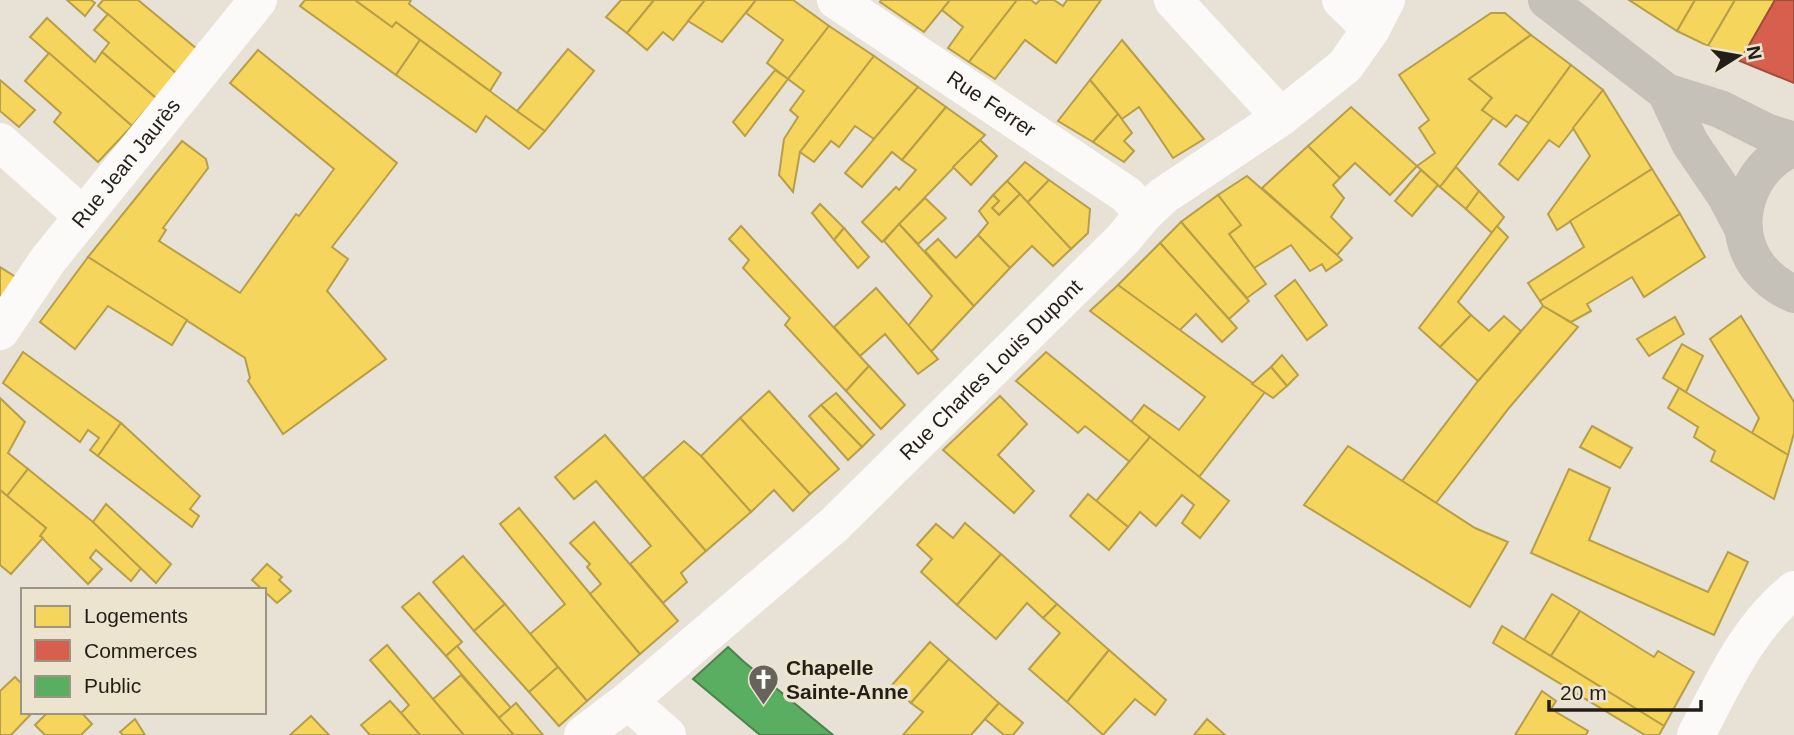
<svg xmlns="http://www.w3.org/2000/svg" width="1794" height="735" font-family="Arial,sans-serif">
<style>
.homes{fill:#f6d55c;stroke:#b79e48;stroke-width:2}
.shops{fill:#d6604d;stroke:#a04c3d;stroke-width:2}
.public{fill:#5aae61;stroke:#4a834b;stroke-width:2}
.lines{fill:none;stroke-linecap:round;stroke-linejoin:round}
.minor{stroke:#fbfaf9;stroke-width:38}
.major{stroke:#c5c1b9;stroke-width:38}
.labels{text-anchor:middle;stroke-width:7;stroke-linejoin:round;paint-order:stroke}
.street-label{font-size:21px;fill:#231f18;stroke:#ede4d0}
.poi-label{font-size:21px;font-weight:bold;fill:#231f18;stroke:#ede4d0;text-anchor:start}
</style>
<rect width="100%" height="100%" fill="#e7e1d6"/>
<g class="homes">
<polygon points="67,0 91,0 95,3 85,16"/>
<polygon points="103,0 138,0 197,49 177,74 98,6"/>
<polygon points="305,0 355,0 392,27 396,22 420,40 396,75 300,6"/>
<polygon points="355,0 411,0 409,4 501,73 490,91 396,22 392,27"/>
<polygon points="621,0 654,0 627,33 606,17"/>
<polygon points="654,0 705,0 673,40 663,32 647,50 627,33"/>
<polygon points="705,0 756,0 722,42 688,21"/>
<polygon points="756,0 793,0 829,26 788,79 767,63 783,40 746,13"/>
<polygon points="881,0 950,0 924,32 880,2"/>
<polygon points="950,0 1017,0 969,62 948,48 963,27 942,10"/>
<polygon points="1017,0 1031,0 1036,4 1040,0 1054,0 1063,6 1067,0 1101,0 1056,63 1025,40 995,79 969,62"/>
<polygon points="1629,0 1695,0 1677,31"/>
<polygon points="1695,0 1735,0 1708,46 1677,31"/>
<polygon points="1735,0 1775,0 1740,61 1708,46"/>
<polygon points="1491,13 1505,13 1531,35 1469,79 1492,98 1482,110 1494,117 1440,187 1417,166 1435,153 1419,128 1429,120 1399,75"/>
<polygon points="108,14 177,74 156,98 102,52 109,43 94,30"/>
<polygon points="47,18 95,62 102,52 156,98 132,126 30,37"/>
<polygon points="829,26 874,56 800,152 793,192 779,175 784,139 798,117 790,110 804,91 788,79"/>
<polygon points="1531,35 1571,65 1529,123 1516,115 1506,127 1482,110 1492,98 1469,79"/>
<polygon points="420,40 517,111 545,131 529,149 486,116 476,132 396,75"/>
<polygon points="1122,40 1204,139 1173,158 1139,107 1122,119 1090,80"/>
<polygon points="568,49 594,71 545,131 517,111"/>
<polygon points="258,50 397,163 332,247 348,259 327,291 386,359 283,434 248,381 250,378 245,358 88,257 182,141 206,159 208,168 163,228 166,230 159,241 240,293 296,214 299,216 334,169 230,83"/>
<polygon points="49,53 132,126 98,162 54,122 61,113 25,81"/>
<polygon points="874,56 918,87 874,139 855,126 839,147 831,141 814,162 800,152"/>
<polygon points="1571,65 1603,90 1559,147 1549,140 1518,180 1499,164"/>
<polygon points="775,70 788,79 745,136 733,122"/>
<polygon points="0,80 35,110 19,127 0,111"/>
<polygon points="1090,80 1118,114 1093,142 1058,121"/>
<polygon points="918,87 946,107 902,160 892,152 862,187 845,173"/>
<polygon points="1603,90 1652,169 1557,230 1548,214 1590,156 1573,128"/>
<polygon points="946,107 985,135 882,242 862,222 896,187 899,190 916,170 902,160"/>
<polygon points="1351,107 1417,166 1390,195 1355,163 1340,178 1308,146"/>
<polygon points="1118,114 1132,133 1124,141 1134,151 1124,162 1093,142"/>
<polygon points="980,140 997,156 971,185 953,167"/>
<polygon points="1308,146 1340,178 1333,185 1344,198 1331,217 1352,238 1337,255 1262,188"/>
<polygon points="1025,162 1049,180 1027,203 1007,181"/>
<polygon points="1456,167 1479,191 1466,209 1440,187"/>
<polygon points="1652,169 1680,214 1540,301 1528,283 1584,247 1570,221"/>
<polygon points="1421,170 1438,185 1412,216 1395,201"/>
<polygon points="1247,176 1337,255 1342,260 1326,271 1322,264 1310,271 1291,245 1254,268 1229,234 1241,225 1218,195"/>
<polygon points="1049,180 1090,209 1088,233 1071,249 1027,203"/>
<polygon points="1007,181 1020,194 999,215 992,208 999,201 993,195"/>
<polygon points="1479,191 1504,217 1492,233 1466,209"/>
<polygon points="1020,194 1071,249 1053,266 1032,246 1010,268 978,235 988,223 979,211 993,195 999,201 992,208 999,215"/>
<polygon points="1218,195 1241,225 1229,234 1266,284 1247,298 1181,222"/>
<polygon points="925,198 946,218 918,244 899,224"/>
<polygon points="820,204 844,228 834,240 812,213"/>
<polygon points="1680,214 1705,257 1644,297 1632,277 1587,304 1591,311 1571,322 1543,306 1540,301"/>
<polygon points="1181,222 1249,301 1229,319 1160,243"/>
<polygon points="899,224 974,306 931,352 908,326 932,296 884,241"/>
<polygon points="741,226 869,366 846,391 785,325 790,318 743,268 749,260 729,239"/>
<polygon points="1497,226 1508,237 1458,302 1471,315 1440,347 1419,328"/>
<polygon points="844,228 869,257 858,268 834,240"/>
<polygon points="978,235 1010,268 974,306 925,251 938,239 956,258"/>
<polygon points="1160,243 1237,328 1222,342 1196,314 1179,331 1118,285"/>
<polygon points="88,257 187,320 172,345 108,306 75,349 40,322"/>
<polygon points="0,267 19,279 0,304"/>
<polygon points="1295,280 1327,325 1307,340 1275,296"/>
<polygon points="1118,285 1265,392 1199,477 1131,422 1144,405 1179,430 1205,397 1090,311"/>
<polygon points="876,288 938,359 918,374 885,334 860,356 834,327"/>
<polygon points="1543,306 1578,327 1509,408 1436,503 1402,481 1478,381"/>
<polygon points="1471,315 1489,331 1504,316 1521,331 1478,381 1440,347"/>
<polygon points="1741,316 1794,402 1794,433 1788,455 1752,433 1759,418 1710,339"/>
<polygon points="1675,317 1684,334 1649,356 1637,339"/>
<polygon points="1682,344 1703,356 1686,392 1663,378"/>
<polygon points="23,352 121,423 98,456 90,450 99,438 88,430 80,442 3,383"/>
<polygon points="1046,352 1150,437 1130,462 1085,426 1078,433 1016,381"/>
<polygon points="1282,355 1298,375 1287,386 1271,367"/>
<polygon points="869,366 905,405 881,429 846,391"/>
<polygon points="1271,367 1287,386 1273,398 1252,384"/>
<polygon points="1679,388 1788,455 1774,499 1711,461 1715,451 1694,437 1698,427 1668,408"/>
<polygon points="769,391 839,469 810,494 740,418"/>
<polygon points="836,393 874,435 862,447 821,405"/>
<polygon points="1000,396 1027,424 998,455 1034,491 1014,513 943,450"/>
<polygon points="0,398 25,422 8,453 28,469 7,496 0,490"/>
<polygon points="821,405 862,447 848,460 809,416"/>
<polygon points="740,418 810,494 793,511 774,490 751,512 701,456"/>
<polygon points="121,423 200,496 190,509 199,516 192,527 98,456"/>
<polygon points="1592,426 1632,448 1620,468 1580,447"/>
<polygon points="605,435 706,551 681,573 687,582 663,603 630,564 651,546 596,481 574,499 555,477"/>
<polygon points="1150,437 1229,501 1200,538 1182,523 1194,505 1182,495 1156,526 1140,512 1128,527 1096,501"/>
<polygon points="684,441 701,456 751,512 706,551 643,478"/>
<polygon points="1348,446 1475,528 1508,542 1470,607 1304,505"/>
<polygon points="28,469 93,522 141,568 131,581 96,550 90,558 102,569 88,584 40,536 46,528 7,496"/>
<polygon points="1569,469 1610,488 1589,540 1708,592 1728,552 1748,562 1714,635 1531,553"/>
<polygon points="0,490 46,528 40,536 43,538 11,574 0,565"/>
<polygon points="1088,494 1128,527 1109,550 1070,516"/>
<polygon points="106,504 171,564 156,583 93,522"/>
<polygon points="519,508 640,654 587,701 530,634 565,604 500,524"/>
<polygon points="594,522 678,621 640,654 590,594 601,584 587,567 590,564 570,543"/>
<polygon points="965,523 1001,554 957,605 921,572 932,559 917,545 936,524 953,538"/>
<polygon points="1001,554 1057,604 1043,618 1027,603 996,639 957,605"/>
<polygon points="463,556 505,604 474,631 433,582"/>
<polygon points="267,564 282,577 279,580 291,591 277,603 252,580"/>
<polygon points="419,593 462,642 446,656 402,607"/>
<polygon points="1552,594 1580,611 1551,656 1524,640"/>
<polygon points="505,604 558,667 529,692 474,631"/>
<polygon points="1057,604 1109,650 1067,702 1029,669 1060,633 1043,618"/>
<polygon points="1580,611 1654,657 1658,651 1694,672 1664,726 1551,656"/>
<polygon points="1502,626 1664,726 1659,735 1645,735 1493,643"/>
<polygon points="930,642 949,659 911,703 892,685"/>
<polygon points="387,645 433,699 464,735 420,735 401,713 409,705 370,660"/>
<polygon points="457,646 511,708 499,718 446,656"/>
<polygon points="1109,650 1166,700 1155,715 1135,699 1103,735 1067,702"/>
<polygon points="949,659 999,703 971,735 903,735 923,712 911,703"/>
<polygon points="558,667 587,701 559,726 529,692"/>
<polygon points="461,675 499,718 514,735 464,735 433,699"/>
<polygon points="15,677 23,685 23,712 33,712 11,735 0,735 0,691"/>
<polygon points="1542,691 1556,701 1551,709 1588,731 1586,735 1515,735"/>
<polygon points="390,701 401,713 420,735 370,735 361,725"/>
<polygon points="516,703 543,735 514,735 499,718"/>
<polygon points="999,703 1023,723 1013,735 1004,735 985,719"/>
<polygon points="48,712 81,712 92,724 81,735 45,735 35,725"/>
<polygon points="311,716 329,735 290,735"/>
<polygon points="135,719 145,735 123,735 120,732"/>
<polygon points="1207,719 1225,735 1194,735"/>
</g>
<polygon class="shops" points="1775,0 1794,0 1794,83 1740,61"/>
<polygon class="public" points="728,647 743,661 833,735 760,735 693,679"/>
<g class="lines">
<g class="minor">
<path id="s1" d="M836 0 1127 195 1144 214"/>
<polyline points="1173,0 1281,117"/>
<polyline points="1341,0 1371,29"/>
<polyline points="0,142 83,216"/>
<path id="s2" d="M0 331 48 260 258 0"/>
<polyline points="628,701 667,735"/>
<path id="s3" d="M583 735 628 701 834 525 1123 239 1144 214 1163 196 1281 117 1345 66 1371 29 1386 0"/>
<path d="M1696 735C1724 682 1747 628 1794 590"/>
</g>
<g class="major">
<polyline points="1547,0 1666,92 1720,109 1766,132 1794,141"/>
<polyline points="1666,92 1690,143 1726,196 1744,230"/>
<path d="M1794 148C1753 162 1731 216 1751 255 1760 273 1776 286 1794 294"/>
</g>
</g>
<defs>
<symbol id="church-pin" viewBox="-11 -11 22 30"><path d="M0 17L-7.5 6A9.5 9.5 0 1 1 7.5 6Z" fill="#68635a" stroke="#ede4d0"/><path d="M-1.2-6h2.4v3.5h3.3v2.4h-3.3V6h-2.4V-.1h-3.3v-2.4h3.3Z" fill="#fff"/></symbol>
</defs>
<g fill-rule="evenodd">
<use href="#church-pin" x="746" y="662" width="35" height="47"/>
</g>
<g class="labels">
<g class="street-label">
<text dy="7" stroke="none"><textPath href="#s1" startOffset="187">Rue Ferrer</textPath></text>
<text dy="7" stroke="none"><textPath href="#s2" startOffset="210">Rue Jean Jaurès</textPath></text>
<text dy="7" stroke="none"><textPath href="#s3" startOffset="548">Rue Charles Louis Dupont</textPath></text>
</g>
<g class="poi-label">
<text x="786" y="675">Chapelle<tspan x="786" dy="24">Sainte-Anne</tspan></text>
</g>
</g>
<rect x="21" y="588" width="245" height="126" fill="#ede4d0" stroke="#9c9586" stroke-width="2"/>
<rect x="35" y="606" width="35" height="21" fill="#f6d55c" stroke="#9c9586" stroke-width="2"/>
<text x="84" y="623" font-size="21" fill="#231f18">Logements</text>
<rect x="35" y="640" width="35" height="21" fill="#d6604d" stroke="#9c9586" stroke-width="2"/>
<text x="84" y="658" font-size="21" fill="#231f18">Commerces</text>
<rect x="35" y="676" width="35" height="21" fill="#5aae61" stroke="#9c9586" stroke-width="2"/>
<text x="84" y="693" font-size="21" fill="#231f18">Public</text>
<g transform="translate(1738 56) rotate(79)" stroke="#ede4d0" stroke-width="5" paint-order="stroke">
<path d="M0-5L12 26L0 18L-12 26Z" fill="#231f18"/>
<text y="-10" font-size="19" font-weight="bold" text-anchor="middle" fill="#231f18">N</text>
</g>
<path d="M1549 700v10h152v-10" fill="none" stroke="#231f18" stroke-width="3.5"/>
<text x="1560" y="700" font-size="21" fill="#231f18" stroke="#ede4d0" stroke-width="5" paint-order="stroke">20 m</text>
</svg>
